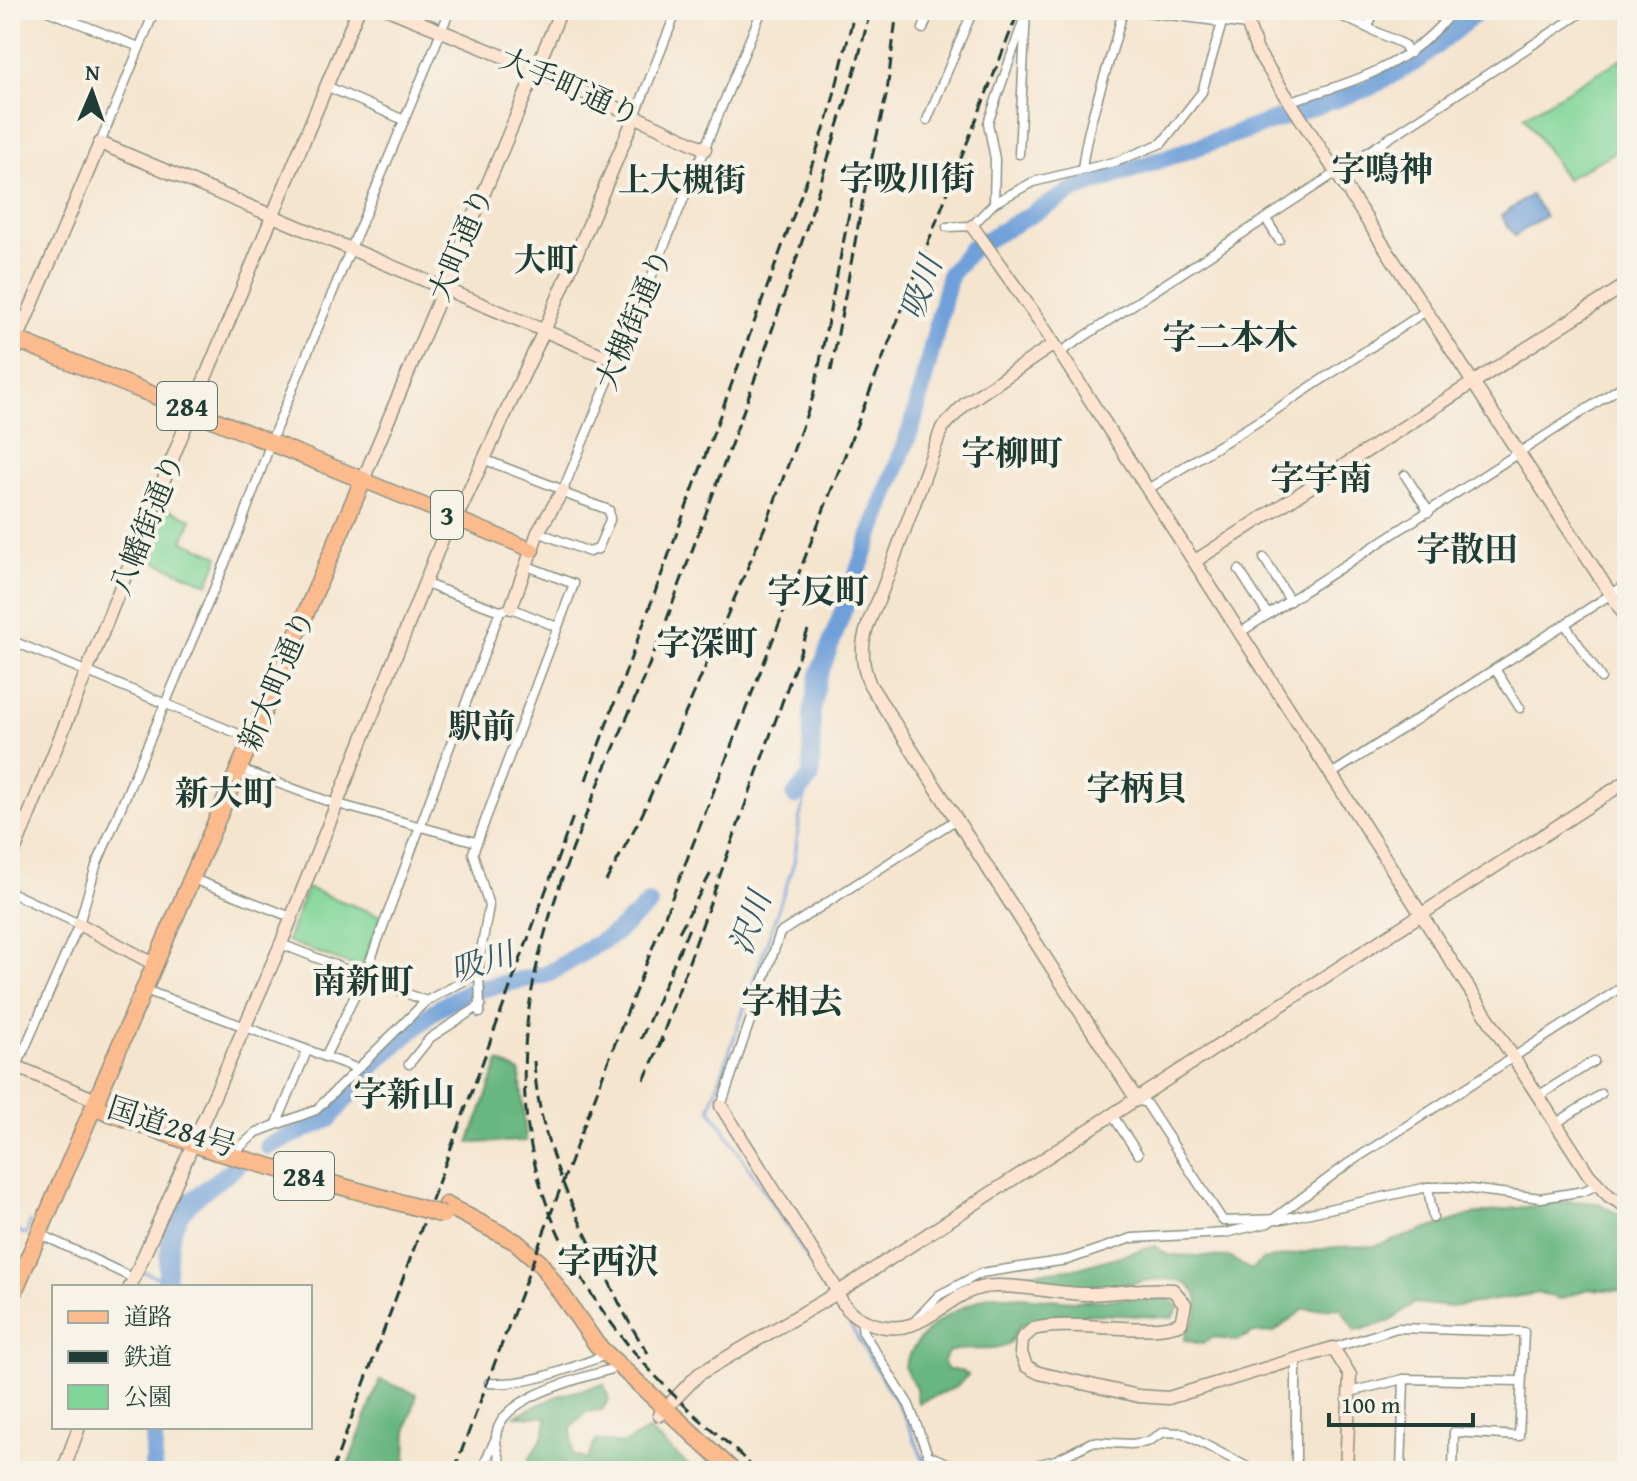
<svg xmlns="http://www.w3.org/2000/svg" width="1637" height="1481" font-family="'Gentium Book Plus','Noto Serif JP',serif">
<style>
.green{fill:#80d598;stroke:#508966;stroke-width:2}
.forest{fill:#68b680;stroke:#447a5a;stroke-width:2}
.water{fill:#6fa0d9;stroke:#476e86;stroke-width:2}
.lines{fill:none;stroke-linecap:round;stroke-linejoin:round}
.stream{stroke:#6fa0d9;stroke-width:3}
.river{stroke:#6fa0d9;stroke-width:18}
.street-casing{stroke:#8a9182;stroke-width:11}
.secondary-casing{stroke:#8a9182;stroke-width:15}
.primary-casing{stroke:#8a9182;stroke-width:17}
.highway-casing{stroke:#8a9182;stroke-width:19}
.street{stroke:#fff;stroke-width:8}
.secondary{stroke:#fde4d1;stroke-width:12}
.primary{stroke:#fbbb8d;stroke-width:14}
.highway{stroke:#fbbb8d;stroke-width:16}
.rail{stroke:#1f3d34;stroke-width:3;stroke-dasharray:12 6;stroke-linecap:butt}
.highway-bridge-casing{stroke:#8a9182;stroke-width:19;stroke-linecap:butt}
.highway-bridge{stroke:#fbbb8d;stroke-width:16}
.labels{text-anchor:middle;stroke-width:8;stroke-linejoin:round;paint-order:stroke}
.shield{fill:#f7f3e8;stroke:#60746a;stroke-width:2}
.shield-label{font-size:28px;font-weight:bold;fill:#1f3d34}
.street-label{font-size:30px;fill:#1f3d34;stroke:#f7f3e8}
.neighbourhood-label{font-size:32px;font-weight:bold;fill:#1f3d34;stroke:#f7f3e8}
.water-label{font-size:32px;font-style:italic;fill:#375b66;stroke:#f7f3e8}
.quarter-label{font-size:34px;font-weight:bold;fill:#1f3d34;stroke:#f7f3e8}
</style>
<rect width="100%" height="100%" fill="#f7f3e8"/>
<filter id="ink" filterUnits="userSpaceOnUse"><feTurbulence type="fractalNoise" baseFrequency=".0125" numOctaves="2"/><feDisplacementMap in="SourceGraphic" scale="16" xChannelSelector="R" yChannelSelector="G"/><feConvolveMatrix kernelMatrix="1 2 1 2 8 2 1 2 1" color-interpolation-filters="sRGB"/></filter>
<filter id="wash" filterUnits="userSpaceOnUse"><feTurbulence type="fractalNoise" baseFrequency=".006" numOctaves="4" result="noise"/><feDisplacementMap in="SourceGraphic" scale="32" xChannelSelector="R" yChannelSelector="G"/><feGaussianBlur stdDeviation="1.8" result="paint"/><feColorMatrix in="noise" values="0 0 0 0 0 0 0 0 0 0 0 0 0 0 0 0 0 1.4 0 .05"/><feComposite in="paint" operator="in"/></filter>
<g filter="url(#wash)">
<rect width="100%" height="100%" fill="#f5e5cf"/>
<g class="green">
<polygon points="1625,57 1627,145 1566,179 1524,116"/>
<polygon points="158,505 192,519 183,541 219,556 208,584 137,554"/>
<polygon points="307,888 381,916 361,969 287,941"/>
</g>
<g class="forest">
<polygon points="499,1062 520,1072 526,1141 469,1143"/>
<path d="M1569 1201 1598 1203 1627 1219V1291L1587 1289 1560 1299 1539 1293 1451 1307 1413 1303 1391 1321 1355 1331 1341 1308 1304 1309 1274 1332 1252 1333 1236 1341 1213 1337 1201 1344 1185 1340 1186 1331C1203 1315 1204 1286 1176 1280 1157 1276 1133 1284 1114 1286 1081 1289 1030 1285 998 1276L1079 1268 1154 1246 1168 1255 1229 1257 1251 1270 1263 1260 1335 1247 1376 1246 1474 1214Z"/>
<path d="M991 1295 1075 1301 1164 1297 1179 1306 1172 1318C1128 1315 1061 1308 1020 1326 1017 1330 1013 1339 1009 1343 994 1355 965 1345 948 1352L943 1362 948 1370H961L968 1375 956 1387 918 1403 916 1388 904 1367C920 1326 951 1311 991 1295Z"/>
<polygon points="380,1380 417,1394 407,1428 406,1462 416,1471 346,1471"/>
<path d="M604 1384 609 1399 602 1410 586 1412 571 1428 573 1455 587 1460 596 1440 623 1444 648 1430 695 1471H525C530 1446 545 1448 547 1417L514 1416 558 1396Z"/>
</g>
<polygon class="water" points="1531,195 1545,216 1515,236 1501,216"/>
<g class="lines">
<g class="stream">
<polyline points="811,777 800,816 794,863 710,1108 825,1285"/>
<polyline points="10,1229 26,1234 30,1222"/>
<polyline points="144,1272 157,1277 167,1275"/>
<polyline points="847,1320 905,1417 928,1471"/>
</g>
<g class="river">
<polyline points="795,796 811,777 812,711 818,678 914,420 950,274 972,248 1076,189 1368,88 1417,61 1480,10"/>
<polyline points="268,1146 329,1119 375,1063 434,1011 467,992 548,974 615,933 649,904"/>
<path d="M166 1287C170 1209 176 1212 236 1167"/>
<polyline points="153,1471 155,1427"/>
</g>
</g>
</g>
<g filter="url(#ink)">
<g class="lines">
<defs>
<g id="street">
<polyline points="45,10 139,47"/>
<polyline points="1130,10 1248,25"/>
<polyline points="1328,10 1403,44 1410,53"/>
<polyline points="1216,22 1227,10"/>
<polyline points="1368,27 1375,10"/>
<polyline points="923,29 930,10"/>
<polyline points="326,86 404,120"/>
<path d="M1289 101C1351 84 1414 64 1453 10"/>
<polyline points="635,116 677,10"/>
<polyline points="927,120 973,10"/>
<polyline points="100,143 155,10"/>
<polyline points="1019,154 1026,10"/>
<path d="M1082 170C1088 114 1111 65 1123 10"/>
<polyline points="994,203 1033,182 1118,161 1162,143 1202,92 1222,23"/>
<polyline points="1266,219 1279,240"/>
<polyline points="947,227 972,226 994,203 995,159 988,123 1025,16"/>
<polyline points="1059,353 1586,10"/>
<polyline points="10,370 21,342"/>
<polyline points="483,459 563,490 762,10"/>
<polyline points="1405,475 1429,512"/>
<polyline points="1148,489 1262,419 1426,311"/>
<polyline points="538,532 589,552 598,549 610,520 609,510 563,493"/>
<polyline points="1264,558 1290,601"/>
<polyline points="1239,570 1268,615"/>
<polyline points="426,584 500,611"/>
<polyline points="1565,624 1601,678"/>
<polyline points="1241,632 1627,383"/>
<polyline points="10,640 251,739"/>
<polyline points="1495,669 1520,708"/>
<polyline points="239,769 327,801 476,842"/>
<polyline points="1333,773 1627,584"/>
<polyline points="10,815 26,821"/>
<polyline points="193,879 291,917"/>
<polyline points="10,892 79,924 10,1082"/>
<polyline points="79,924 96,866 240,528 275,431 450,10"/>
<polyline points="281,944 426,1001"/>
<polyline points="145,990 356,1068"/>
<polyline points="480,1013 479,962 489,906 473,853 574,584 527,566"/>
<polyline points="325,1057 365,975 500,611 511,608 557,627"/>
<polyline points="409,1064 430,1038 481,1005"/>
<polyline points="1538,1096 1594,1061"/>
<polyline points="1137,1100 1146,1103 1223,1221 1283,1219 1428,1187 1454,1187 1541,1198 1584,1191 1597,1185"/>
<polyline points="721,1106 780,933 957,819"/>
<polyline points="1113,1116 1138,1154"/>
<polyline points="277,1123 307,1051"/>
<polyline points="1555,1124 1601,1094"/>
<polyline points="239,1148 257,1132 316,1110 426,1001 479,973"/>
<polyline points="1428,1187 1433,1218"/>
<polyline points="40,1234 133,1278"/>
<polyline points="861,1320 863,1332 909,1405 934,1471"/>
<polyline points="913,1323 939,1295 981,1273 1067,1260 1132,1238 1225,1233 1268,1223 1349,1163 1627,984"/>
<polyline points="1333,1348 1397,1328 1524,1332 1519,1436 1454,1432 1453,1471"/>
<polyline points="1296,1358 1296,1471"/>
<path d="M489 1383C528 1386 570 1368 606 1355"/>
<polyline points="1349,1392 1404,1379 1521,1381"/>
<polyline points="930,1456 965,1471"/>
<polyline points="481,1471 495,1440"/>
<path d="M504 1471C501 1462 496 1450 496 1440 494 1396 585 1378 618 1367"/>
<polyline points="1012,1471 1056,1460 1092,1442 1131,1444 1147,1442 1164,1432 1183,1433 1255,1471"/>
<polyline points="1401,1471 1404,1379"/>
</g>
<g id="secondary">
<polyline points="390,10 527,66 705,149"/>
<polyline points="1253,10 1248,25 1257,51 1627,619"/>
<polyline points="972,226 1038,319 1589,1175 1609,1196 1627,1207"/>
<polyline points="17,340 100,143 616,361"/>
<path d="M1054 344 965 404 942 428 879 599C864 629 856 653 870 685L1137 1100"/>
<polyline points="363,480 561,10"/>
<polyline points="1195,561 1627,284"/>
<polyline points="511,608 538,532 563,490"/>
<polyline points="10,862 196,400 358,10"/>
<polyline points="79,924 156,965"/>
<polyline points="10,1064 96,1100"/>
<path d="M721 1106 834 1285C841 1304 850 1316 870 1323 927 1344 945 1286 995 1286 1025 1285 1056 1294 1087 1294 1116 1294 1145 1287 1173 1290L1185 1304 1181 1323C1148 1337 1075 1319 1033 1329L1022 1339 1021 1353 1026 1366 1039 1373 1138 1396 1168 1398 1333 1348 1350 1375 1346 1471"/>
<polyline points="130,1287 281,944 447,527 461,508 544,331 635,116"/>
<polyline points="659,1415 699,1374 837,1293 1627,781"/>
<polyline points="63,1471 79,1427"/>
</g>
<polyline id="primary" points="363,480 532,550"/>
<g id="highway">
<polyline points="10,337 363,480 10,1301"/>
<polyline points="96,1100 100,1109 214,1151 416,1207"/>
<polyline points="446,1205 516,1242 540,1263 597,1345 733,1471"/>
</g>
</defs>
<use href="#street" class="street-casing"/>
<use href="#secondary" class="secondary-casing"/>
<use href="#primary" class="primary-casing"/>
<use href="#highway" class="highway-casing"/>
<use href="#street" class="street"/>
<use href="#secondary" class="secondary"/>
<use href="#primary" class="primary"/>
<use href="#highway" class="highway"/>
<g class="rail">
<polyline points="831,371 866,183 887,92 897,10"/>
<polyline points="586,780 808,176 829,115 855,10"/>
<polyline points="606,881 642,815 767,522 813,397 852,198"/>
<polyline points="679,932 713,869"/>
<polyline points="641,1039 690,926"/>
<polyline points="658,1048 808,630"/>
<path d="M534 1061C538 1138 570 1204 604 1271 617 1299 630 1327 648 1353"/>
<polyline points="644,1080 663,1039"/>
<polyline points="332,1471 574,814"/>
<polyline points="454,1471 614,1046 1019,10"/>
<path d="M756 1471C733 1445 704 1425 679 1400 623 1346 572 1277 546 1202 474 998 598 805 667 619 722 468 780 318 826 165 842 113 859 62 870 10"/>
</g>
<defs>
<polyline id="highway-bridge" points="416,1207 443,1215"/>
</defs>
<use href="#highway-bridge" class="highway-bridge-casing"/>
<use href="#highway-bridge" class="highway-bridge"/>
</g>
</g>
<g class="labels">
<g class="shield">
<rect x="157" y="382" width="60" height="48" rx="6"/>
<rect x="431" y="491" width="32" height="48" rx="6"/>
<rect x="274" y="1152" width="60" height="48" rx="6"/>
</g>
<g class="shield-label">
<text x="187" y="416">284</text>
<text x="447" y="525">3</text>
<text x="304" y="1186">284</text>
</g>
<g class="street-label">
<text transform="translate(570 87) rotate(24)" y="10">大手町通り</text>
<text transform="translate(461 244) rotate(-67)" y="10">大町通り</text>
<text transform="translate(634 319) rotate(-67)" y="10">大槻街通り</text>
<text transform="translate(147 524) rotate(-68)" y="10">八幡街通り</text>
<text transform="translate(277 680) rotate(-67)" y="10">新大町通り</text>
<text transform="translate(172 1127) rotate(18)" y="10">国道284号</text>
</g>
<g class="neighbourhood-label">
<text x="682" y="191">上大槻街</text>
<text x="546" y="271">大町</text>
</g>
<g class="water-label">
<text transform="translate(921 288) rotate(-70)" y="11">吸川</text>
<text transform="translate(750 923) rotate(-71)" y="11">沢川</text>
<text transform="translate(482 962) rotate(-17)" y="11">吸川</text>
</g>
<g class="quarter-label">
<text x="1382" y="181">字鳴神</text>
<text x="907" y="190">字吸川街</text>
<text x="1230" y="349">字二本木</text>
<text x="1012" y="465">字柳町</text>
<text x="1321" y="490">字宇南</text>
<text x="1467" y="561">字散田</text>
<text x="818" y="603">字反町</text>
<text x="707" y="655">字深町</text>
<text x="482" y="738">駅前</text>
<text x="1137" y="800">字柄貝</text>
<text x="226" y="805">新大町</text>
<text x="363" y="993">南新町</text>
<text x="792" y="1013">字相去</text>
<text x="404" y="1106">字新山</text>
<text x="608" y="1273">字西沢</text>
</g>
</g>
<rect width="1637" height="1481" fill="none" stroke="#f7f3e8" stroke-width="40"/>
<rect x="52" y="1285" width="260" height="144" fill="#f7f3e8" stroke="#a1aaa0" stroke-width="2"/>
<rect x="68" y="1311" width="40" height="12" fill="#fbbb8d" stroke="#a1aaa0" stroke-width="2"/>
<text x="124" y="1325" font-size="24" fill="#1f3d34">道路</text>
<rect x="68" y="1351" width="40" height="12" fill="#1f3d34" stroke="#a1aaa0" stroke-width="2"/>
<text x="124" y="1365" font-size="24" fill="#1f3d34">鉄道</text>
<rect x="68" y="1385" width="40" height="24" fill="#80d598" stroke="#a1aaa0" stroke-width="2"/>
<text x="124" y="1405" font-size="24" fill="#1f3d34">公園</text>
<g transform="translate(92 92) rotate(2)" stroke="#f7f3e8" stroke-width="6" paint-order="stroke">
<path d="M0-6L14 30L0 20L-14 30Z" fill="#1f3d34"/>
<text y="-12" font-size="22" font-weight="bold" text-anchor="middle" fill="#1f3d34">N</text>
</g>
<path d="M1329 1413v12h144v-12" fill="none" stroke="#1f3d34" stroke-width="4"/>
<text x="1341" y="1413" font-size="24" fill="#1f3d34" stroke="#f7f3e8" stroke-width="6" paint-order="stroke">100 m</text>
</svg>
